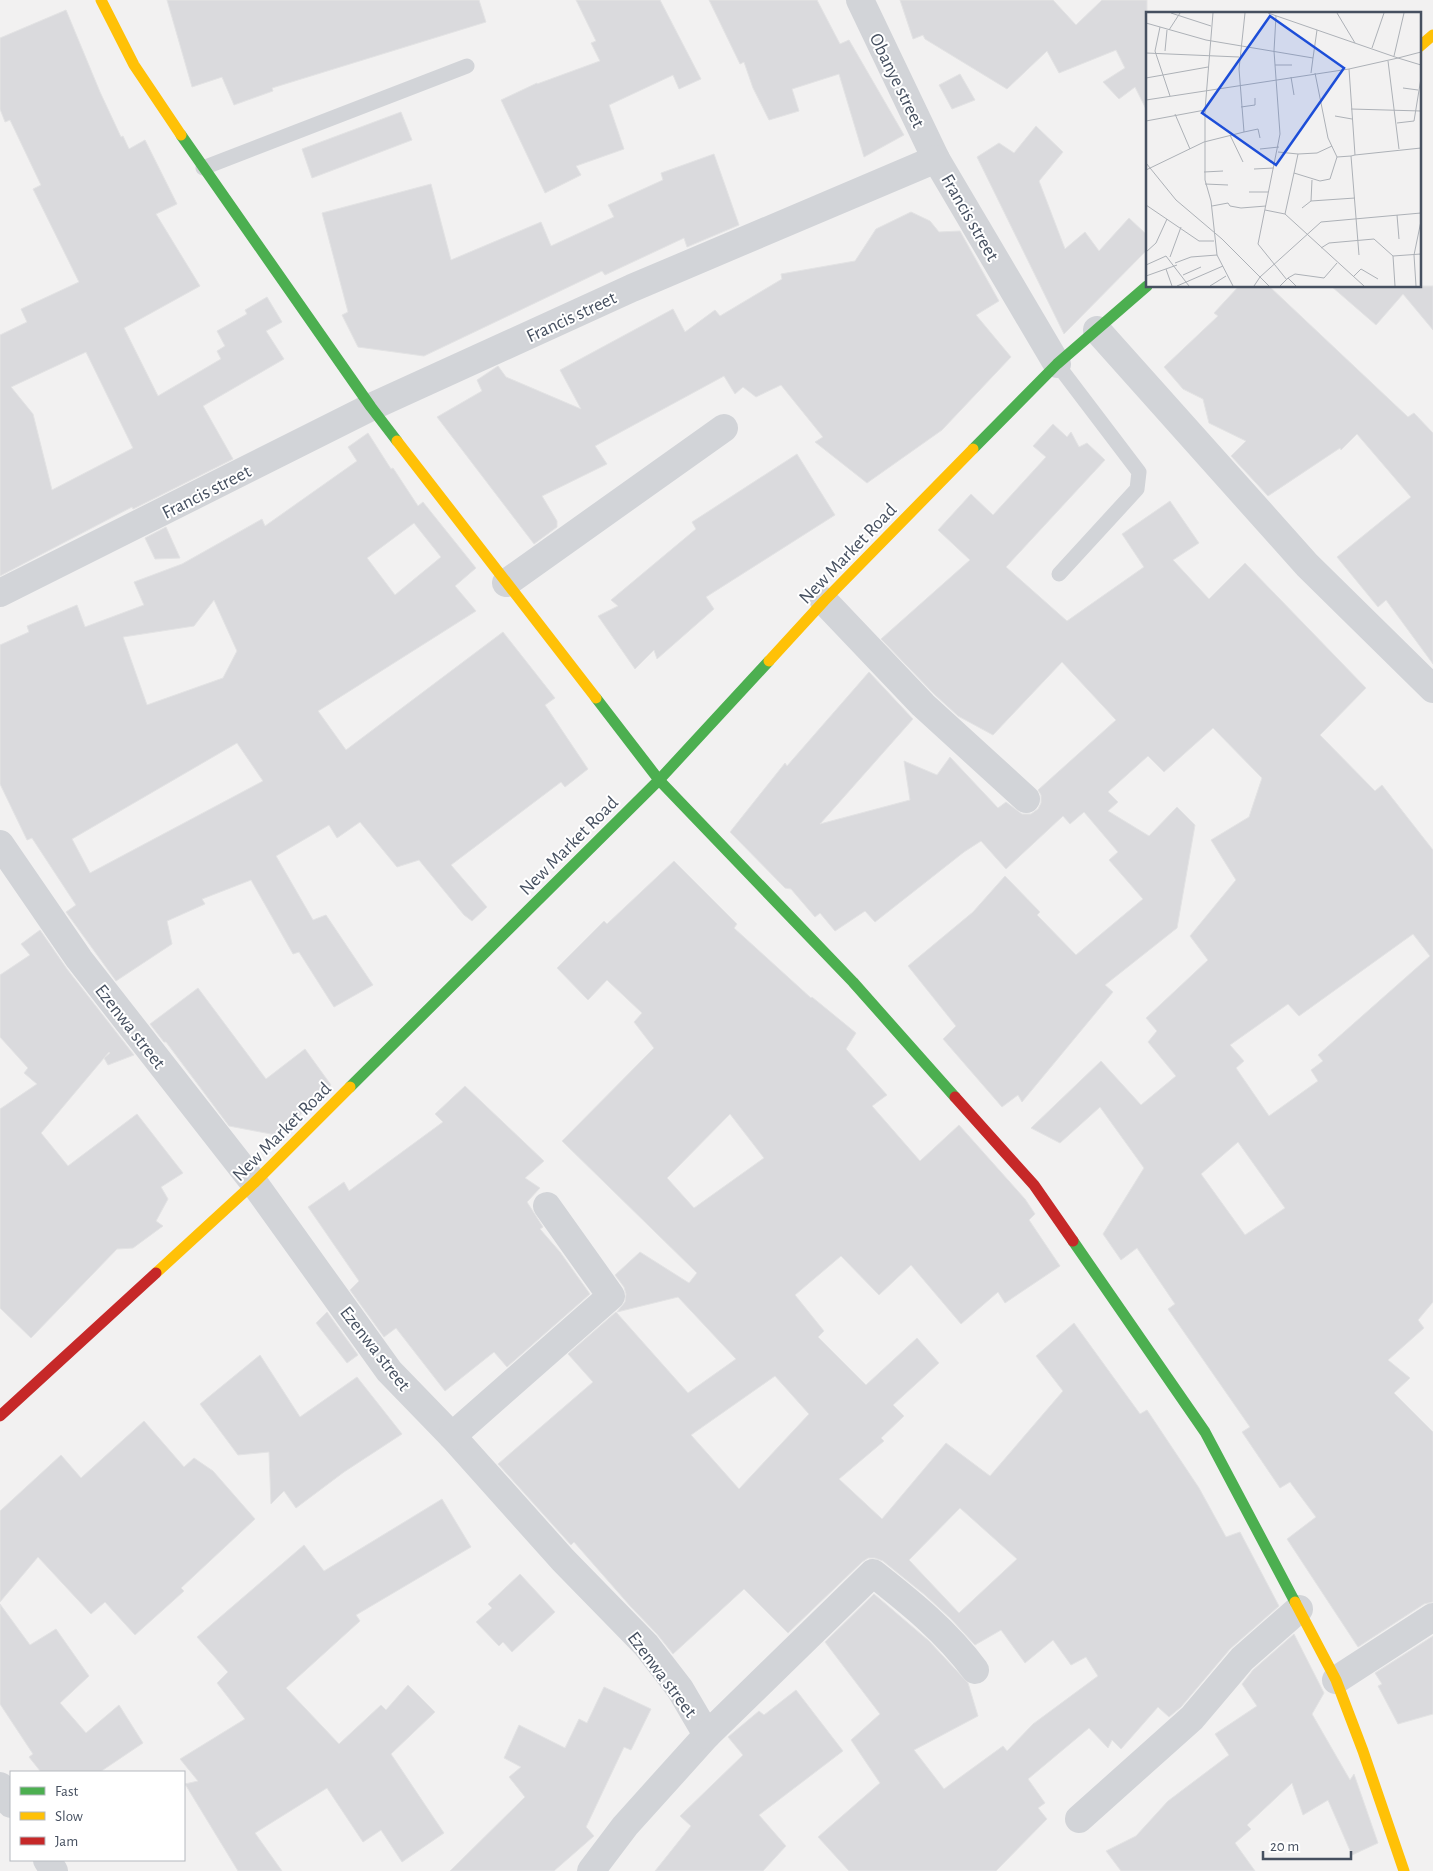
<svg xmlns="http://www.w3.org/2000/svg" width="1433" height="1871" font-family="'Alegreya Sans',sans-serif">
<style>
.building{fill:#dadadd;stroke:#e3e3e4;fill-rule:evenodd}
.lines{fill:none;stroke-linecap:round;stroke-linejoin:round}
.lane{stroke:#d2d4d8;stroke-width:15}
.street{stroke:#d2d4d8;stroke-width:28}
.fast{stroke:#4caf50;stroke-width:11}
.slow{stroke:#ffc107;stroke-width:11}
.jam{stroke:#c62828;stroke-width:11}
.labels{text-anchor:middle;stroke-width:4;stroke-linejoin:round;paint-order:stroke}
.street-label{font-size:19px;fill:#465060;stroke:#fff}
.inset-road{fill:none;stroke:#adb1b7;stroke-width:1}
.view{fill:#1d4ed8;fill-opacity:0.15;stroke:#1d4ed8;stroke-width:2.5}
.inset-edge{fill:none;stroke:#465060;stroke-width:2.5}
</style>
<rect width="100%" height="100%" fill="#f2f1f1"/>
<g class="building">
<polygon points="167,0 479,0 486,22 272,88 273,91 234,105 222,77 192,87"/>
<polygon points="576,0 660,0 701,79 679,89 673,75 609,105 624,149 576,166 581,175 545,193 501,100 537,83 537,84 600,61 591,43 596,41"/>
<polygon points="709,0 817,0 840,44 849,40 904,135 864,157 839,74 792,89 799,111 769,120 753,88 744,62 740,64"/>
<polygon points="900,0 1053,0 1076,25 1102,0 1147,0 1147,111 1135,87 1119,99 1103,82 1125,68 1116,50 1059,73 1047,51 1007,89 925,39 923,35 913,39"/>
<path d="M66 10 100 92 121 137 123 136 129 149 145 140 177 204 156 214 200 286 124 328 158 396 221 359 217 351 225 346 217 331 247 314 245 310 267 297 282 322 266 331 284 359 203 406 233 459 133 509 132 507 0 576V335L27 322 21 309 79 282 33 189 41 185 10 120 5 122 0 109V38ZM86 352 133 448 52 490 33 414 11 387Z"/>
<polygon points="960,74 975,100 952,109 939,85"/>
<polygon points="401,112 412,140 312,178 302,149"/>
<polygon points="1036,126 1063,152 1039,181 1065,249 1085,232 1099,251 1129,218 1147,235 1147,250 1064,334 977,157 999,143 1014,153"/>
<polygon points="714,154 739,225 687,247 684,238 605,275 602,271 424,356 358,347 342,315 348,312 322,213 431,184 451,260 541,222 551,246 614,217 608,205 663,180 661,173"/>
<polygon points="911,212 930,221 939,232 960,231 999,301 976,315 1011,357 942,430 867,483 815,442 823,437 781,385 756,397 743,387 735,394 724,376 595,446 607,464 542,496 557,521 557,527 534,544 437,417 482,391 477,380 498,366 506,377 581,409 560,370 673,309 685,332 715,310 720,316 782,279 781,274 855,261 876,229"/>
<polygon points="1239,286 1269,286 1408,417 1414,413 1433,433 1433,664 1386,600 1378,607 1337,557 1411,497 1357,434 1341,450 1340,448 1268,496 1231,456 1246,441 1209,423 1203,399 1183,389 1164,367 1218,316 1214,313"/>
<polygon points="1331,286 1433,286 1433,330 1403,294 1376,325"/>
<path d="M1053 424 1067 437 1071 432 1079 447 1087 443 1105 460 1006 567 1067 621 1144 567 1122 534 1170 501 1199 543 1173 560 1209 599 1245 563 1366 688 1320 735 1375 791 1382 785 1433 850V1302L1418 1320 1424 1328 1388 1360 1410 1378 1394 1393 1433 1432V1602L1424 1604 1358 1647 1287 1539 1316 1517 1290 1482 1280 1488 1242 1432 1250 1427 1168 1309 1175 1304 1137 1248 1121 1260 1103 1234 1144 1168 1100 1107 1060 1143 1031 1128 1101 1061 1141 1105 1176 1076 1148 1042 1157 1031 1146 1018 1208 960 1190 936 1236 880 1211 840 1249 817 1262 778 1213 728 1164 772 1148 756 1108 792 1118 802 1108 811 1149 836 1177 807 1195 825 1177 928 1105 985 1113 992 1022 1102 1018 1095 1002 1107 943 1039 956 1026 908 966 973 912 1005 876 1040 912 1037 915 1076 955 1143 899 1109 860 1118 852 1084 812 1070 824 1063 816 1006 869 981 841 964 852 875 922 865 911 835 931 820 913 815 917 791 889 785 888 730 832 785 763 787 766 869 672 913 719 820 824 910 800 904 761 937 775 950 757 998 808 1006 802 1022 814H1031L1038 809 1041 803V795L1038 790 1116 720 1062 662 993 735 958 716 934 694 881 639 970 560 938 530 971 494 993 515 1046 457 1033 446ZM1413 934 1430 956 1318 1055 1323 1061 1311 1070 1318 1081 1269 1116 1236 1068 1244 1061 1230 1045 1288 1004 1299 1016ZM1238 1142 1285 1208 1245 1235 1201 1174Z"/>
<path d="M368 433 391 469 393 468 418 506 423 502 476 568 455 586 476 611 318 711 346 750 503 632 555 698 545 705 588 769 565 787 561 782 451 865 487 907 472 921 464 915 419 860 397 867 360 822 337 838 329 825 276 856 313 920 326 915 373 985 334 1007 299 952 293 954 251 880 202 899 205 904 167 921 172 944 116 981 66 912 76 905 32 838 27 840 0 784V645L29 632 27 626 77 605 85 627 144 605 134 582 182 564 262 519 265 526 357 461 348 447ZM414 523 441 557 395 595 367 558ZM214 600 237 651 223 678 147 705 123 637 194 626ZM237 743 263 781 90 873 72 839Z"/>
<polygon points="797,454 835,515 706,597 714,609 657,659 654,650 635,669 598,616 618,606 611,600 696,529 692,522"/>
<polygon points="166,527 180,558 155,559 145,538"/>
<path d="M674 861 737 924 734 928 811 998 812 997 856 1033 846 1049 887 1095 872 1106 920 1161 959 1125 1025 1199 1035 1214 1029 1220 1060 1266 1005 1303 998 1292 961 1324 911 1265 879 1295 841 1256 795 1295 824 1331 818 1337 866 1385 917 1338 939 1363 893 1405 904 1416 881 1438 884 1441 839 1479 882 1519 946 1443 990 1476 1063 1391 1036 1356 1074 1323 1140 1414 1147 1410 1199 1488 1226 1537 1240 1532 1279 1606 1230 1649 1181 1707 1169 1717 1158 1707 1121 1749 1112 1740 1108 1748 1089 1728 1028 1779 1045 1803 1038 1808 1047 1819 996 1871H849L818 1837 880 1783 851 1740 880 1714 825 1642 874 1594 929 1641 968 1683 978 1716 914 1750 944 1789 1003 1746 1007 1751 1033 1724 1098 1676 1086 1657 1071 1665 1053 1640 1025 1663 1001 1630 975 1645 951 1619 925 1595 883 1561 875 1558H868L862 1562 788 1633 744 1589 673 1654 657 1634 631 1607 574 1542 571 1545 498 1464 593 1382 568 1354 616 1312 688 1393 736 1359 678 1297 617 1312 625 1302 626 1294 624 1287 615 1275 640 1252 689 1283 697 1273 562 1141 654 1048 634 1022 642 1013 607 980 588 1000 557 968 604 921 607 924ZM730 1114 764 1158 694 1208 667 1178ZM775 1376 809 1414 739 1489 691 1435ZM960 1508 1017 1559 959 1613 909 1560Z"/>
<polygon points="40,930 67,969 134,1055 108,1065 104,1058 110,1053 109,1052 41,1133 68,1166 137,1114 183,1173 161,1187 168,1199 156,1221 163,1226 133,1248 117,1249 31,1338 0,1308 0,1109 37,1084 24,1073 28,1068 0,1037 0,975 30,955 21,944"/>
<polygon points="198,988 266,1079 305,1049 331,1085 294,1121 276,1135 229,1126 166,1042 164,1042 150,1024"/>
<polygon points="465,1086 544,1161 525,1178 540,1188 527,1202 543,1227 540,1229 560,1252 590,1294 507,1367 494,1352 445,1391 396,1328 384,1337 350,1290 359,1281 308,1207 344,1182 349,1191 443,1122 435,1114"/>
<polygon points="327,1312 358,1355 347,1363 316,1323"/>
<polygon points="260,1355 300,1417 357,1377 402,1434 344,1472 296,1508 284,1491 271,1504 269,1452 238,1455 200,1404"/>
<polygon points="144,1421 184,1467 194,1458 213,1471 255,1519 181,1588 184,1591 135,1635 105,1602 91,1614 38,1557 0,1602 0,1511 61,1455 81,1478"/>
<polygon points="442,1499 471,1547 356,1615 360,1621 286,1688 339,1744 381,1705 386,1710 408,1685 435,1712 391,1754 444,1833 402,1862 381,1830 363,1842 327,1788 255,1833 282,1871 238,1871 185,1784 198,1781 180,1759 245,1719 217,1683 228,1672 197,1637 304,1545 324,1571"/>
<polygon points="520,1574 555,1612 512,1652 503,1642 499,1646 476,1622 492,1608 488,1604"/>
<polygon points="0,1604 30,1645 56,1629 89,1676 60,1703 86,1733 119,1705 143,1743 100,1772 41,1772 29,1757 33,1754 0,1704"/>
<polygon points="1294,1634 1324,1693 1312,1714 1350,1780 1354,1774 1378,1843 1352,1855 1328,1800 1303,1815 1292,1783 1247,1825 1251,1829 1235,1843 1255,1871 1121,1871 1106,1851 1136,1836 1168,1801 1229,1755 1215,1734 1257,1706 1242,1684 1253,1670"/>
<polygon points="1433,1636 1433,1714 1398,1724 1378,1686 1382,1684 1375,1673"/>
<polygon points="604,1687 651,1709 631,1750 624,1747 586,1827 594,1836 554,1871 450,1871 525,1797 509,1777 521,1767 504,1758 519,1725 565,1748 579,1719 587,1723"/>
<polygon points="796,1690 843,1751 759,1815 786,1846 763,1871 655,1871 691,1826 680,1816 743,1755 728,1737 759,1711 764,1715"/>
</g>
<g class="lines">
<g class="lane">
<polyline points="203,168 467,66"/>
<polyline points="1057,364 1139,472 1137,489 1059,574"/>
</g>
<g class="street">
<polyline points="860,0 936,159"/>
<polyline points="1097,330 1307,565 1433,689"/>
<polyline points="506,583 724,428"/>
<polyline points="0,593 371,407 632,288 936,159 1057,364"/>
<polyline points="824,601 923,705 1026,799"/>
<polyline points="0,844 79,959 254,1183 389,1371 452,1436 563,1560 646,1645 680,1689 707,1735 625,1826 591,1871"/>
<polyline points="452,1436 611,1296 547,1206"/>
<polyline points="1336,1680 1433,1617"/>
<path d="M707 1735 873 1573C911 1603 946 1631 975 1670"/>
<polyline points="0,1786 11,1804"/>
<polyline points="1079,1819 1192,1718 1242,1659 1299,1609"/>
<polyline points="47,1860 54,1871"/>
</g>
<g class="fast">
<polyline points="181,135 371,407 397,441"/>
<polyline points="973,449 1057,364 1147,286"/>
<polyline points="596,698 659,780 853,982 955,1097"/>
<polyline points="350,1087 659,780 769,661"/>
<polyline points="1073,1241 1205,1432 1295,1602"/>
</g>
<g class="slow">
<polyline points="101,0 134,65 181,135"/>
<polyline points="1419,47 1433,35"/>
<polyline points="397,441 596,698"/>
<polyline points="769,661 824,601 973,449"/>
<polyline points="156,1273 254,1183 350,1087"/>
<polyline points="1295,1602 1336,1680 1363,1751 1404,1871"/>
</g>
<g class="jam">
<polyline points="955,1097 1034,1185 1073,1241"/>
<polyline points="0,1416 156,1273"/>
</g>
</g>
<g class="labels">
<g class="street-label">
<text transform="translate(898 80) rotate(64)" y="7">Obanye street</text>
<text transform="translate(971 217) rotate(60)" y="7">Francis street</text>
<text transform="translate(571 316) rotate(-25)" y="7">Francis street</text>
<text transform="translate(206 491) rotate(-27)" y="7">Francis street</text>
<text transform="translate(847 553) rotate(-46)" y="7">New Market Road</text>
<text transform="translate(568 845) rotate(-45)" y="7">New Market Road</text>
<text transform="translate(131 1026) rotate(52)" y="7">Ezenwa street</text>
<text transform="translate(281 1131) rotate(-45)" y="7">New Market Road</text>
<text transform="translate(376 1348) rotate(52)" y="7">Ezenwa street</text>
<text transform="translate(663 1674) rotate(53)" y="7">Ezenwa street</text>
</g>
</g>
<g transform="translate(1146 12)">
<rect width="275" height="275" fill="#f2f1f1"/>
<path class="inset-road" d="M25 1 65 14M67 1 59 98V168L65 189 71 243 87 274M122 1 252 46 275 40M191 1 209 31M130 4 128 39 134 122 112 232 141 268M0 11 60 28 167 46 165 61M14 15 9 39 24 84M23 18 34 1M226 36 238 1M19 39 21 18M0 41 93 45M248 44 258 1M167 46 171 18M242 49 253 137M129 53H146M203 57 209 143 275 136M169 61 182 126 191 145 205 144M145 65 148 83M0 66 62 55M257 76 272 78M0 88 203 57 252 46 275 53M95 95 109 93V86M205 97 275 99M29 102 44 137M189 104 206 107M0 109 59 98M251 111 268 109 275 66M98 120 112 117 114 126M84 123 97 150M114 137 133 135M132 140 152 142 148 161 174 169 184 167 191 145M152 142 171 141 186 134M209 143 205 144 213 243M0 151 30 188 76 227 123 274M108 157 128 156M0 158 58 130 98 120 93 57 99 1M58 160 77 159M59 172 82 173M103 180H122M165 189 166 168M0 193 53 229H68M66 194 82 191 84 194 95 196 120 194M156 196 165 189 209 186M119 198 139 202 218 274M139 202 148 161M251 203 253 227M175 236 183 231 228 227 247 244 275 242M0 240 10 231 21 207M247 244 249 274M24 245 35 215M29 251 45 245 71 243M0 253 20 244 43 274M20 257 26 274M37 263 55 255M0 264 31 253M207 265 215 257 232 267M142 266 149 262 178 266 191 251M31 274 77 254M64 274 80 264M108 274 114 265 175 210 275 201M134 274 142 266 150 274M270 274 268 243 275 209"/>
<path class="view" d="M124 4 198 56 130 153 56 101Z"/>
<rect width="275" height="275" class="inset-edge"/>
</g>
<rect x="10" y="1771" width="175" height="90" fill="#ffffff" stroke="#b5b9bf"/>
<rect x="20" y="1787" width="25" height="8" fill="#4caf50" stroke="#b5b9bf"/>
<text x="55" y="1796" font-size="15" fill="#465060">Fast</text>
<rect x="20" y="1812" width="25" height="8" fill="#ffc107" stroke="#b5b9bf"/>
<text x="55" y="1821" font-size="15" fill="#465060">Slow</text>
<rect x="20" y="1837" width="25" height="8" fill="#c62828" stroke="#b5b9bf"/>
<text x="55" y="1846" font-size="15" fill="#465060">Jam</text>
<path d="M1263 1851v8h88v-8" fill="none" stroke="#465060" stroke-width="2.5"/>
<text x="1270" y="1851" font-size="15" fill="#465060" stroke="#ffffff" stroke-width="4" paint-order="stroke">20 m</text>
</svg>
